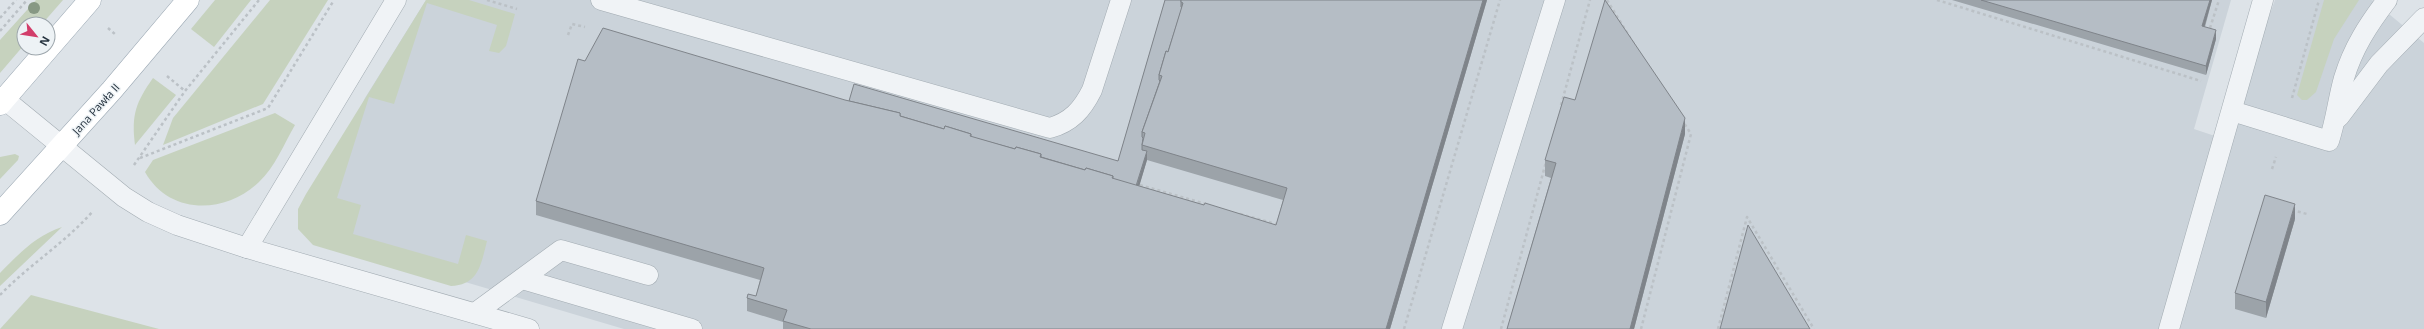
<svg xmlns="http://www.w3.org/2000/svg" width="2424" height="329" font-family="'Open Sans',sans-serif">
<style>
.built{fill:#cbd3da}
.green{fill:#c6d2be}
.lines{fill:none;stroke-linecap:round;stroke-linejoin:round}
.service-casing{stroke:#a2abb2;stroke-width:21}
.primary-casing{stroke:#9ca9b4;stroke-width:23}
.path{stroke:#bbc1c6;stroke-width:2.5;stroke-dasharray:3 3;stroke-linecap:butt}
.service{stroke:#f0f3f6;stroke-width:20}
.primary{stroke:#fff;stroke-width:22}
.tree{fill:#879884}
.wall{fill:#9ca3a9;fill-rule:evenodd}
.shaded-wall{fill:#7f848a}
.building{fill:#b5bdc5;stroke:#7f848a}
.labels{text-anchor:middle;stroke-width:3;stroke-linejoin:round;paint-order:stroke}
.street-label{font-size:11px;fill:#26333f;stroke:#edf2f5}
</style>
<rect width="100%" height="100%" fill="#dde3e8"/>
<polygon class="built" points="426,0 2231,0 2194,129 2224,139 2275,0 2372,0 2424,43 2424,329 624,329 303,234 365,98"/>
<g class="green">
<polygon points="36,0 63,0 42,24 24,24 24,45 0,73 0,40"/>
<polygon points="215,0 251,0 214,47 191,29"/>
<polygon points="270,0 328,0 263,104 163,145 173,118"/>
<path d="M426 0H469L515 14 506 46 499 53 489 51 497 25 427 3 394 104 369 97 337 198 361 205 353 234 458 264 466 235 487 241C481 264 479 285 451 286L313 245 298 229V209L306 194Z"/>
<polygon points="2324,0 2359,0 2334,39 2316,92 2307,100 2302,100 2297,95"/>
<path d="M153 78 176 95 135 145C131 115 136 102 153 78Z"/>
<path d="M275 113 295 125C284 144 275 167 259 182 225 215 169 215 145 172L153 160Z"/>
<polygon points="15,154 19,156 18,160 0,179 0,157"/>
<path d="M62 227 0 286V273C19 254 35 236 62 227Z"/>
<polygon points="31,295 159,329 0,329"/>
</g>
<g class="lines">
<defs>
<g id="service">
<polyline points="396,0 247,248 529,329"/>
<path d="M601 0 1050 128C1071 122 1082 110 1092 90L1121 0"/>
<polyline points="4,99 124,197 148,212 177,225 247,248"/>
<path d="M2232 111 2329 141C2336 120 2338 99 2344 78 2353 48 2368 25 2387 0"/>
<polyline points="2339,117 2379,64 2424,18"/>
<polyline points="522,279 692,329"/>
<polyline points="475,313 561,250 648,275"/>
<polyline points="1452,329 1555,0"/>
<polyline points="2169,329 2263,0"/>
</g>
<g id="primary">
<polyline points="0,104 90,0"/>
<polyline points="0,214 112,90 188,0"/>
</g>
</defs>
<use href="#service" class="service-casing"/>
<use href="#primary" class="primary-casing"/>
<g class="path">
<polyline points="487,0 517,9"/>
<polyline points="1607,0 1634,44"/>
<polyline points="1937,0 2201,81"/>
<polyline points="0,18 16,0"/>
<polyline points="108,28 116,35"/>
<polyline points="2210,28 2219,0"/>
<polyline points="0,31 27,0"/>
<polyline points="568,35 572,24 585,27"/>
<polyline points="167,76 185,91"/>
<polyline points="2292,98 2319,0"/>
<polyline points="1561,105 1590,0"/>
<polyline points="140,158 268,108 334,0"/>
<polyline points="134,165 185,91 259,0"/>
<polyline points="2272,169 2276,157"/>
<polyline points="1140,185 1206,204"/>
<polyline points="2292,210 2307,214"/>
<polyline points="1240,214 1276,224"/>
<path d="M0 295C30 264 65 243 93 211"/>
<polyline points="1404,329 1500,0"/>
<polyline points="1501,329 1546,162"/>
<polyline points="1641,329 1691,134 1684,123"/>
<polyline points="1718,329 1747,217 1814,329"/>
</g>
<use href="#service" class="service"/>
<use href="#primary" class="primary"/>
</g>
<circle class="tree" cx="34" cy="8" r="6"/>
<g class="wall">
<path d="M1165 0H1487L1390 329H783V322L747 311V298L756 296 760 280 536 215V201L585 61 849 101 1118 161ZM1147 160 1283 200 1276 225 1204 205 1139 186Z"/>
<polygon points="1952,0 2212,0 2205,27 2216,39 2206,75"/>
<polygon points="1685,134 1634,329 1507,329 1551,178 1545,176 1545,160"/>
<polygon points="2295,219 2266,318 2235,309 2235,293"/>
</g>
<g class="shaded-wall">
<polygon points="1483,0 1487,0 1390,329 1386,329"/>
<polygon points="2210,0 2212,0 2202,35 2202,26"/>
<polygon points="2216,30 2216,39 2206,75 2206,66"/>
<polygon points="1685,118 1685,134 1634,329 1630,329"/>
<polygon points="1147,151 1147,160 1136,197 1136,188"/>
<polygon points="2295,204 2295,219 2266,318 2266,302"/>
</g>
<g class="building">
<polygon points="1165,0 1181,0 1181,7 1182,8 1168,52 1166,51 1159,75 1159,80 1160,81 1142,132 1142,137 1143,138 1142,145 1142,150 1147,151 1136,186 1113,179 1113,176 1086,168 1085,170 1041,157 1041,154 1016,147 1015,149 971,137 971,134 945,126 944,129 900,116 900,113 849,101 854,84 1118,161"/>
<polygon points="1181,0 1483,0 1386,329 811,329 783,321 787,310 747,298 748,294 756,296 764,268 761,267 536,201 578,59 585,61 603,28 845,100 900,113 900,116 944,129 945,126 971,134 970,136 1015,149 1016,147 1041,154 1040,157 1085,170 1086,168 1113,176 1112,178 1204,205 1205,203 1276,225 1287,188 1142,145 1145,133 1142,132 1162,76 1159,75 1166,51 1168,52 1183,3 1181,2"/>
<polygon points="1605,0 1685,118 1630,329 1507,329 1556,163 1545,160 1564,97 1575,100"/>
<polygon points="1981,0 2210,0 2202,26 2216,30 2206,66"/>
<polygon points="2265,195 2295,204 2266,302 2235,293"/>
<polygon points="1748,225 1810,329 1720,329"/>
</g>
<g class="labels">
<g class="street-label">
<text transform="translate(96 109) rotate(-48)" y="4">Jana Pawła II</text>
</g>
</g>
<g transform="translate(36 36) rotate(120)"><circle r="19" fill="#edf2f5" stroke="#9da6ac"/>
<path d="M0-3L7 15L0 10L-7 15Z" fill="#d23d6a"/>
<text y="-6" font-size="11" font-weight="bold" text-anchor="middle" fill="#26333f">N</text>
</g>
</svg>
